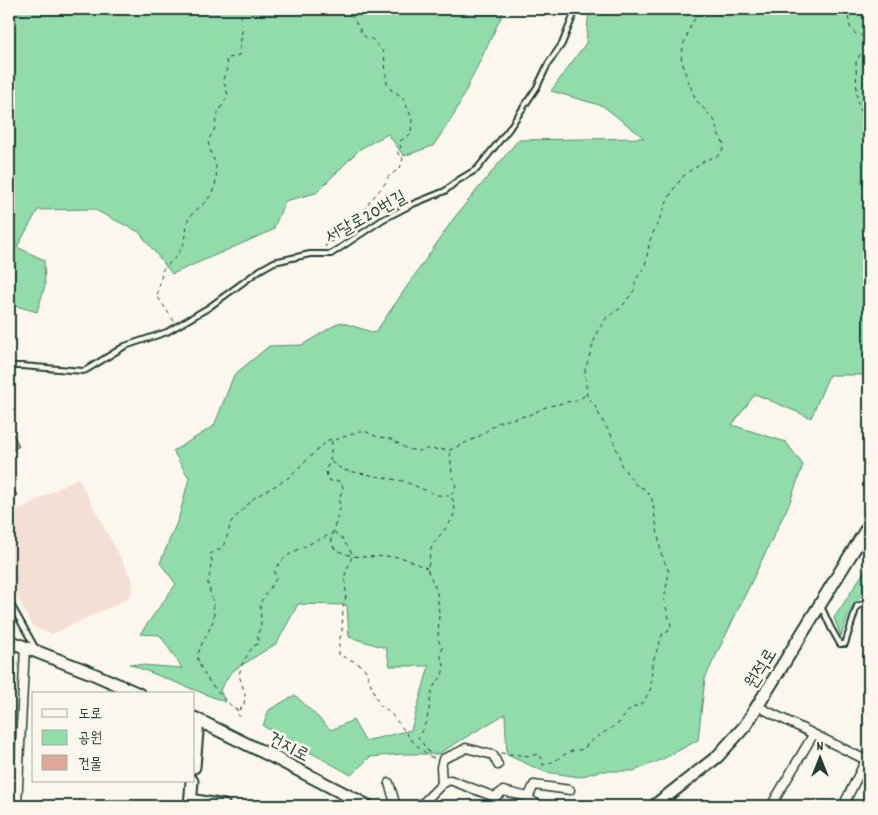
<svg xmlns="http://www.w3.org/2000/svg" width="878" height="815" font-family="Dekko,'Poor Story',sans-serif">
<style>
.built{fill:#f3dfd3}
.green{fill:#92dbaa;stroke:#588c6f}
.building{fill:#dfa798;stroke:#1f3d34}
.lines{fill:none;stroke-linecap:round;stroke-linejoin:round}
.lane-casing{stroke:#1f3d34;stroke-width:8}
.street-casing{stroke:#1f3d34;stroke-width:11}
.secondary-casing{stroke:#1f3d34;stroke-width:15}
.path{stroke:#1f3d34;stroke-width:1;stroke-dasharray:4 4;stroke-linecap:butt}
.lane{stroke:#fbf7ec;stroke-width:4}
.street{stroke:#fbf7ec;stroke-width:8}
.secondary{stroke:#fbf7ec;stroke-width:11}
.labels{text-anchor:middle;stroke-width:5;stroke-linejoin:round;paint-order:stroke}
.street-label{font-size:18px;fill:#1f3d34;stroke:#fbf7ec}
</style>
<rect width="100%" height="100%" fill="#fbf7ec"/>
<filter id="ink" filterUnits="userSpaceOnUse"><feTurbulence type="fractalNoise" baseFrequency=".02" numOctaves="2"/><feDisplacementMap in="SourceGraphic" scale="10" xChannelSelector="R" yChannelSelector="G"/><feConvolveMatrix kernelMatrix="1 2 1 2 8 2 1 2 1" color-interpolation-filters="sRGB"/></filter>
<g filter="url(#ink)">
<polygon class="built" points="78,478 134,583 130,598 52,634 33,627 9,582 9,515"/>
<g class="green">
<polygon points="9,9 505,9 454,115 433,146 404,156 388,134 360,149 316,193 285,201 273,230 172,274 139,232 93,209 38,210 17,247 44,260 45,286 37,312 9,304"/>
<polygon points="589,9 869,9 869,113 863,113 865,141 869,143 869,263 866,271 869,278 869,368 868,375 829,375 811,418 755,394 732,425 786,442 803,465 790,502 705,678 698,740 663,759 634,771 599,771 580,777 545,772 507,755 505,714 438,754 402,754 370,757 351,775 263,726 269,710 295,695 331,730 353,720 365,741 411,730 429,666 390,666 386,648 349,637 347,605 298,604 277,643 231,672 220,690 225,702 129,664 182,668 160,635 140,634 176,584 160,563 179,517 189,478 173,451 214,426 234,375 269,346 302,345 340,322 375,333 454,218 518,140 644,138 603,106 551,91 586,43"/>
<path d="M869 564V593C851 599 847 620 841 636L834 618Z"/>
</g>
<g class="building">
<polygon points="9,426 19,446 9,452"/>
<polygon points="9,481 17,495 9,499"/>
</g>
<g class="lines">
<defs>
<g id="lane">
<polyline points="9,366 22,366 83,371 86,370 125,346 167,332 208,308 260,270 274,262 310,254 331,254 382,220 413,204 445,191 457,181 477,169 509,129 537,87 548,64 562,44 576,9"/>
<polyline points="9,601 36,649"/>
<polyline points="821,606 831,628 840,644 845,644 857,606 869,602"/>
</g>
<g id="street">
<polyline points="757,706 866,760 843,806"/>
<polyline points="389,783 396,806"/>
<polyline points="442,784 450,780 495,797 503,791 524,796 537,804 537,806"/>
<polyline points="528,798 534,785 570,790"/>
<polyline points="17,806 25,647"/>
<path d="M420 806 442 784 441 767 443 759C451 755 459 753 466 748L493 755 498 765"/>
<polyline points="771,806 813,735"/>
</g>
<g id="secondary">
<polyline points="9,641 89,672 139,694"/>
<polyline points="194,718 277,759 368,806"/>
<polyline points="194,767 198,720"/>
<polyline points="191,800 224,806"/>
<polyline points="190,806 192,781"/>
<polyline points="654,806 717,757 745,726 869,525"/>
</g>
</defs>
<use href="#lane" class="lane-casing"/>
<use href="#street" class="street-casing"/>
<use href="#secondary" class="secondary-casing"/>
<g class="path">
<path d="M846 9C851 20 846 33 861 35L866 42 864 52 861 53 856 62 857 100 861 111 869 117"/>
<path d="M326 247 325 246 345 234 359 224 366 206 384 185 388 177 400 168 403 159 401 156 398 154V151L401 147 400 146V141L411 134 412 118 402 96 392 91 387 83 384 53 372 39C362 38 362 32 357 25 354 19 351 16 349 9"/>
<path d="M174 321 157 296 163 269C173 261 184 249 186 235 187 230 186 225 188 220 192 210 210 203 214 188 216 183 217 175 216 169 216 159 207 150 209 140 210 136 213 133 214 130 216 125 215 120 217 115 220 108 225 102 228 95L223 80 227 68 226 59 239 55 242 31 241 16 244 9"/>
<path d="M332 441 330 462 326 469 327 477 330 481H339L342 484 343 488 339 500 340 509 331 538 333 547C354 563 374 554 398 557 408 558 417 565 427 568"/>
<polyline points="331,462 343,470 403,481 437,495 450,496"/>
<polyline points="334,532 342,538 351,552 352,557 345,575 346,596 343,608 342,631 339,642 339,655 356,662 365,669 379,705 389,711 414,743 433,759"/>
<path d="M239 710 244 706 245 694 239 675 242 664 253 646 258 644 259 641 257 636 261 625 260 603 276 579C275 576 274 571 276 568 286 551 316 542 333 533"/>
<path d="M241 717 238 715V711C225 702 202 676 198 660 197 656 199 650 201 646 205 635 214 625 214 614 214 603 210 593 208 583 208 579 210 576 210 572 211 567 210 566 212 561L210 554 222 548 226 540 231 522 254 498 288 478 328 440 338 439 361 431 367 432 375 436 391 439 407 449 418 451 427 449 450 450 478 437 499 422 529 415 546 407 566 402 576 401 583 397 586 393"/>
<polyline points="869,744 869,748"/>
<path d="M501 753 530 756 537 754 542 758 543 765C555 763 561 755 572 751 576 750 580 750 584 749L588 743 619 723 630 709 643 703 651 688 652 664 663 633 668 632 671 625 664 600 669 572 661 553 652 499 645 489 636 485 621 465 619 455 610 432 605 426 594 404 587 397 585 370 597 332 607 317 621 308 635 289V281L645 266 650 240 672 191 686 173 698 166 705 160 718 156 723 149 724 144 717 131 715 121 696 100 685 73 681 56 684 43 692 23 702 9"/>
<path d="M434 759 418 737C424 729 427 720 429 710 431 697 430 686 442 677L444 665 441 658 442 648 438 639 439 613 437 592 427 569C430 562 429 556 431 549 436 535 459 521 454 504 454 501 452 499 451 496L456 487 455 483 452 474 450 451"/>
</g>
<use href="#lane" class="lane"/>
<use href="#street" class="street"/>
<use href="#secondary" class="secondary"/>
</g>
</g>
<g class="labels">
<g class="street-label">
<text transform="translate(365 216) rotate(-29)" y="6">서달로20번길</text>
<text transform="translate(760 668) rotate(-58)" y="6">원적로</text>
<text transform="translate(289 746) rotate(27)" y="6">건지로</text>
</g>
</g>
<rect width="878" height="815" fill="none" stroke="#fbf7ec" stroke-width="30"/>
<rect x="15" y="15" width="848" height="785" fill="none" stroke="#1f3d34" stroke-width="2" filter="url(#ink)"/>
<rect x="32" y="692" width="162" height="90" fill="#fbf7ec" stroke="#a3ada2"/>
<rect x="42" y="709" width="25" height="8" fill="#fbf7ec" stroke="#a3ada2"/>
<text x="78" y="718" font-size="15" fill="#1f3d34">도로</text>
<rect x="42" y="730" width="25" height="15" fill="#92dbaa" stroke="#a3ada2"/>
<text x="78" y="742" font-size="15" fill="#1f3d34">공원</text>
<rect x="42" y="755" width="25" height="15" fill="#dfa798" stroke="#a3ada2"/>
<text x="78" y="768" font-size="15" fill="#1f3d34">건물</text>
<g transform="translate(820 758)" stroke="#fbf7ec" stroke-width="4" paint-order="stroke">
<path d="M0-4L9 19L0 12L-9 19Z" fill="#1f3d34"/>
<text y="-8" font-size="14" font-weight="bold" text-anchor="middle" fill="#1f3d34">N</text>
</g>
</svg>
